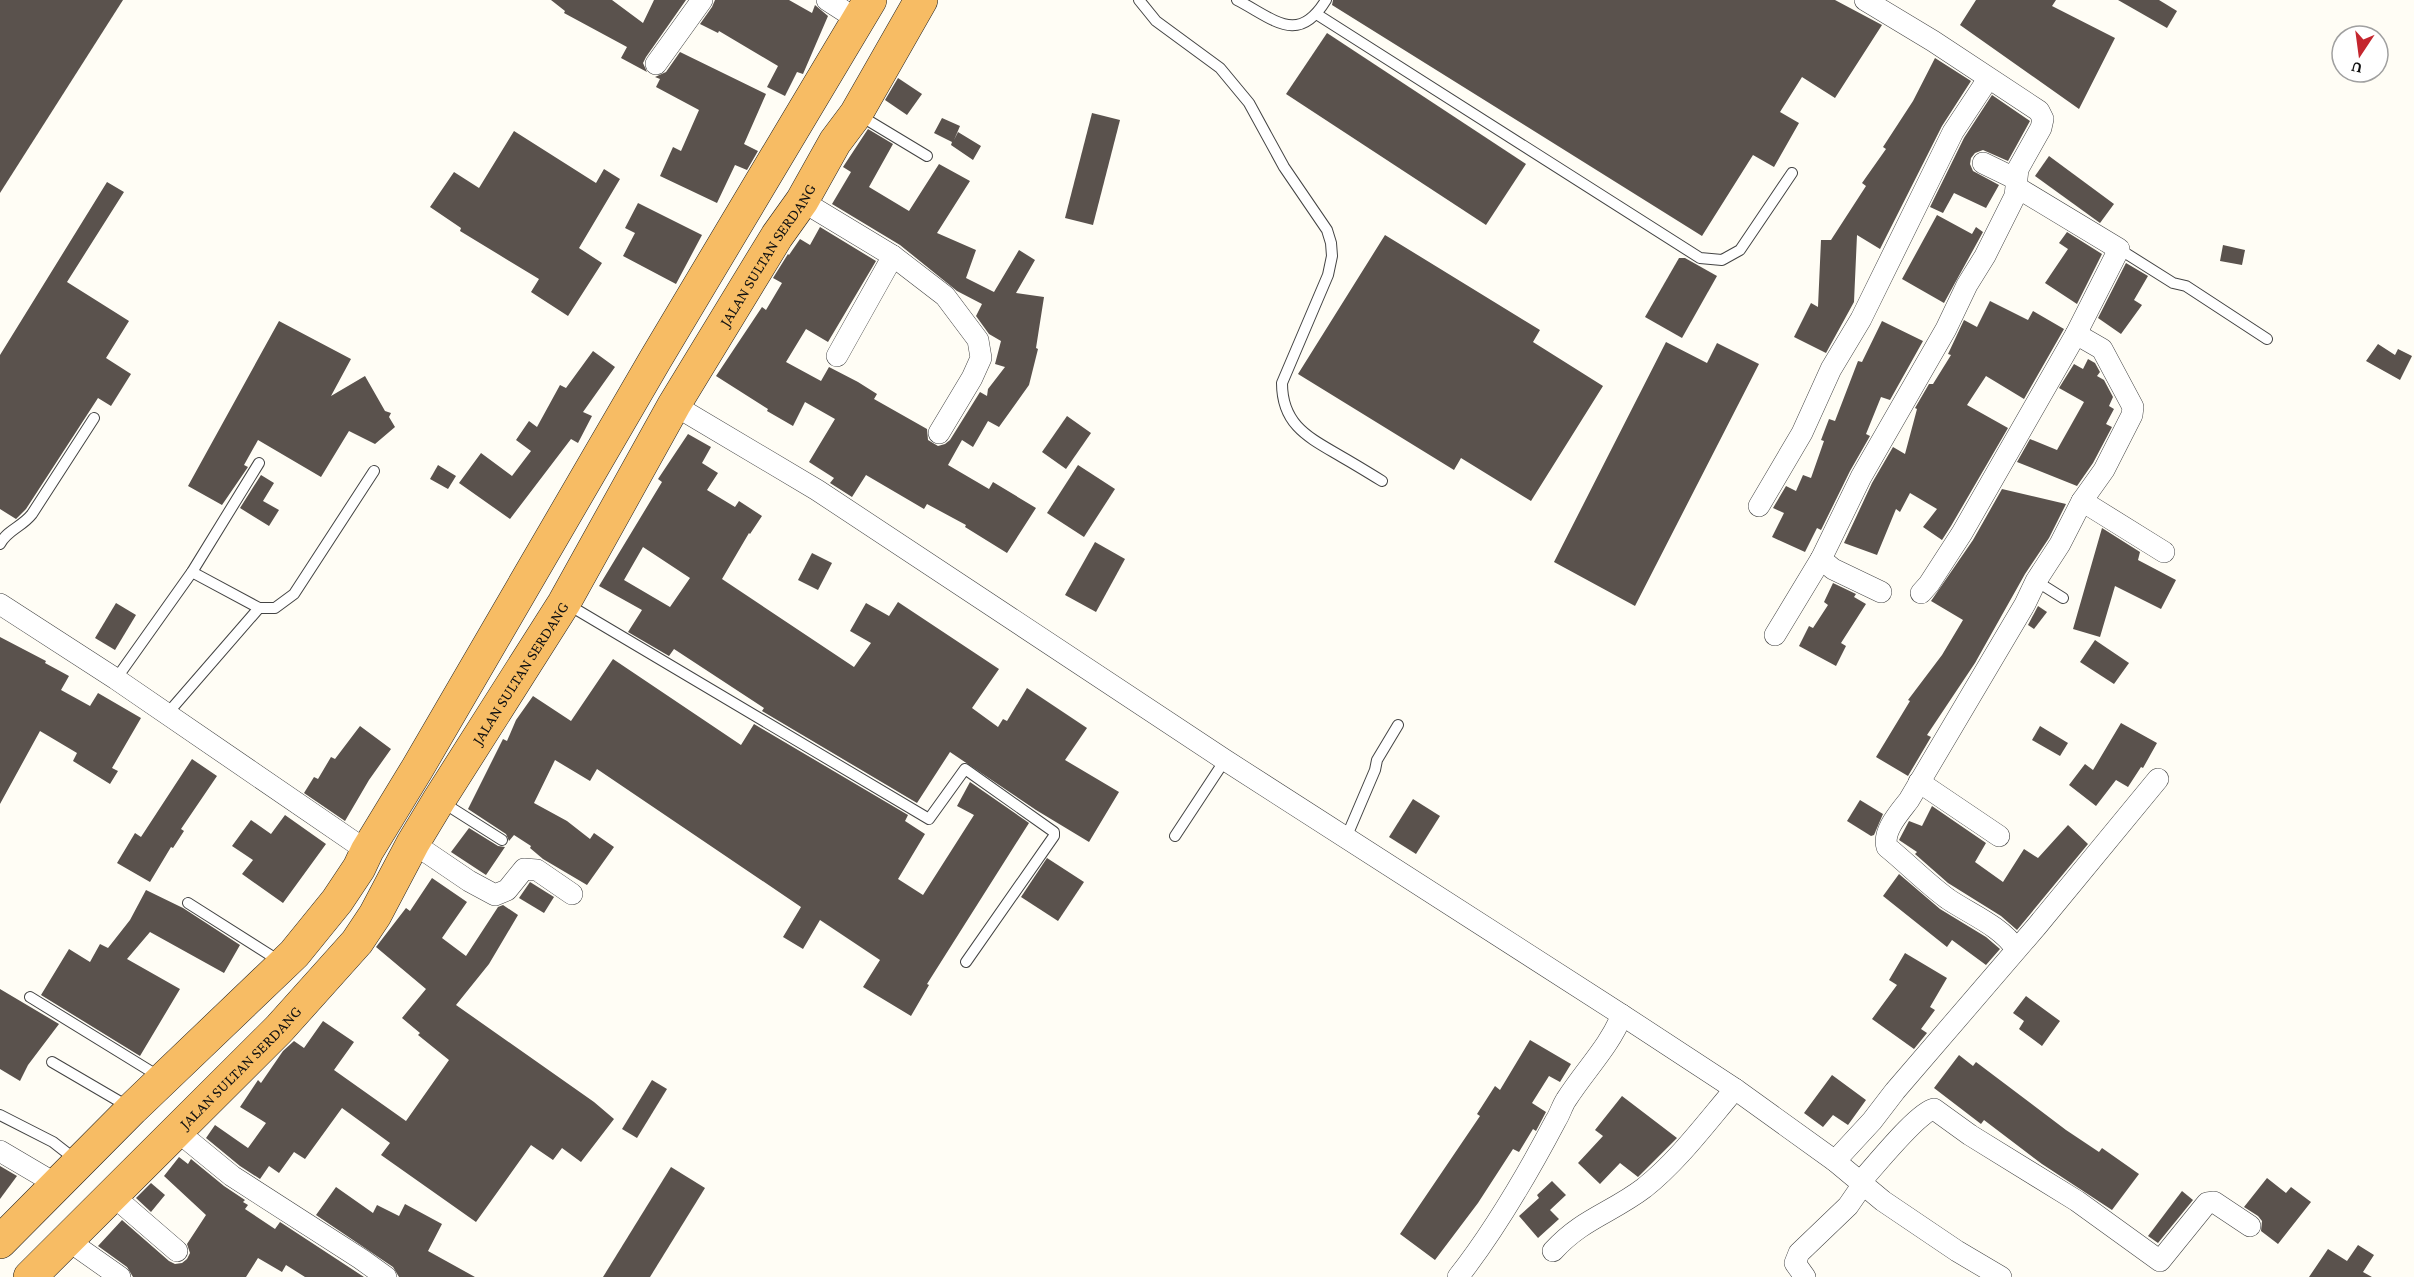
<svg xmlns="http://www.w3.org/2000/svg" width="2414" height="1277" font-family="'Crimson Pro',serif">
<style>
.building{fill:#5a524d;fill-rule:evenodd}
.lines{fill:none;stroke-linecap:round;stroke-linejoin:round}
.service-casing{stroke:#444;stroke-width:12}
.minor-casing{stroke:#444;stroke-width:22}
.trunk-casing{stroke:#222;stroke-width:34}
.service{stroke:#fff;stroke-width:10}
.minor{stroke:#fff;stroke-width:21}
.trunk{stroke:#f7bc64;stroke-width:33}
.labels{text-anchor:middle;stroke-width:6;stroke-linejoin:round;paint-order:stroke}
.street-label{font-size:16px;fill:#111;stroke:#fff}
</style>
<rect width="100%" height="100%" fill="#fffdf5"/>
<g class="building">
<polygon points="0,0 123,0 0,193"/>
<polygon points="551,0 612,0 643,23 654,0 686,0 646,57 643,63 647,72 621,58 627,47 564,13 565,11"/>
<polygon points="715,0 789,0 812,13 815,5 828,16 803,74 797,72 785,96 767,87 778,66 719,31 718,33 700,24 712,7"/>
<polygon points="1333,0 1835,0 1882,25 1835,98 1802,77 1780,112 1799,123 1774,167 1753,155 1702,236 1332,5"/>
<polygon points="1976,0 2056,0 2052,6 2115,38 2079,109 1960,25"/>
<polygon points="2118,0 2159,0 2177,11 2167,28"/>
<polygon points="1327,33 1526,164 1486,225 1286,94"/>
<polygon points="680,52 766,94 744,144 758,151 747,170 735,165 717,203 660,176 673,147 681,151 699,110 656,87 660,79 655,77 666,72"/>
<polygon points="1935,58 1971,81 1942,126 1880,249 1857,235 1854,302 1826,353 1794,337 1811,303 1818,307 1821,240 1831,240 1866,186 1862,183 1886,149 1883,147 1913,101"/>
<polygon points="898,78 922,94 907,115 885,100"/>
<polygon points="1992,95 2030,121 2008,161 1983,150 1975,153 1971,158 1970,164 1973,171 1999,185 1986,208 1954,193 1943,213 1930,207 1964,138"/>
<polygon points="1092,113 1120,120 1093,225 1065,218"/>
<polygon points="942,118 960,126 954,140 958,132 981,146 973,160 951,145 952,142 934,133"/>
<polygon points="868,129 893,144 869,187 909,211 939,164 970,181 937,233 976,250 966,278 994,292 1019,250 1035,260 1016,293 1044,297 1036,348 1038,349 1029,385 999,427 988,421 973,447 962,440 948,465 989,489 993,482 1036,508 1007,553 965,527 966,525 927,504 924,509 866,475 852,497 830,483 834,478 809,462 835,419 805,402 793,426 767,411 768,409 716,376 762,307 766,310 782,283 773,278 788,254 789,255 800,239 810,245 820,227 876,261 828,342 806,329 786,362 821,381 829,367 858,382 877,394 874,399 927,429 928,440 938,446 945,444 950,440 980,392 987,396 988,389 1005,367 995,364 1001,341 989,334 976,316 982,304 957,291 900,245 832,204 851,172 843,167"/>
<polygon points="514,131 596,183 604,169 620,179 579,248 602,263 568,316 531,292 539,279 460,231 461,228 430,207 454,172 479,188"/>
<polygon points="2049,156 2114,204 2100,223 2035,176"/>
<polygon points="107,182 124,192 67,282 129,321 106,358 131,374 111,406 98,398 26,509 16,519 0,509 0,355"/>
<polygon points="638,203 702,235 676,284 623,256 635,233 625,228"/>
<polygon points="1937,215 1972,234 1976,227 1983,232 1944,303 1902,279"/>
<polygon points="2067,232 2102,254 2077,304 2045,283 2068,249 2059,243"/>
<polygon points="1385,235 1540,330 1533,342 1603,386 1531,501 1461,458 1454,470 1298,374"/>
<polygon points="2223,245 2245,250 2242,265 2220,261"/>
<polygon points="1679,258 1685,258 1717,276 1682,338 1645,317"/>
<polygon points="2126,263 2148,276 2134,300 2142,305 2121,334 2098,318"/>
<polygon points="1990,301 2028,320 2033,311 2064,329 2024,399 1986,376 1967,405 2008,428 1951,526 1942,540 1923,527 1937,509 1910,493 1900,512 1896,509 1877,555 1844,543 1872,483 1893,447 1905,454 1917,409 1915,408 1929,384 1933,384 1951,355 1948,354 1964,320 1977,327"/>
<polygon points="279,321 351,359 331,396 365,376 385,411 391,413 389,417 395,427 375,444 349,431 321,477 258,440 244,465 248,467 222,505 188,486"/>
<polygon points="1882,321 1923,341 1890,400 1881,397 1866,434 1870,436 1850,471 1821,530 1817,528 1805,552 1772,537 1784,513 1773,508 1786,486 1796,491 1803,475 1811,478 1824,441 1821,440 1829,419 1835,421 1858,361 1862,362"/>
<polygon points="1666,342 1707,363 1717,343 1759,364 1635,606 1554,562"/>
<polygon points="2378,344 2395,355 2398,349 2412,356 2400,380 2366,361"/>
<polygon points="593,351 615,367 583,412 592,416 578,443 571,439 510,519 459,483 481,453 512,476 531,451 516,440 529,421 537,427 560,385 566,388"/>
<polygon points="2088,359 2095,363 2100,372 2097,376 2104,380 2113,397 2109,406 2114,409 2106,424 2112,427 2093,463 2077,486 2017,462 2030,439 2057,450 2084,402 2059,388 2074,364 2083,369"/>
<polygon points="1067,416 1091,433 1066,469 1042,452"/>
<path d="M688 434 711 447 702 463 718 473 707 490 735 507 739 501 762 516 750 534 749 533 722 579 854 667 871 643 850 631 866 603 889 616 898 602 999 669 972 708 998 727 1003 719 1007 721 1027 688 1087 728 1065 760 1119 792 1089 842 1036 810 950 752 917 803 762 711 764 708 674 649 669 656 628 632 642 610 599 586 662 482 658 479ZM643 547 690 578 670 607 624 580Z"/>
<polygon points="438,465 456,476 448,489 430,479"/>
<polygon points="1078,465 1115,489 1084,537 1047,513"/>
<polygon points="261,475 274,483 263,501 279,510 269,526 240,508"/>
<polygon points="2002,489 2066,504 2049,538 2025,574 1975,663 1927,735 1931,737 1908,776 1876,757 1910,701 1908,700 1942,655 1963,620 1931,601 1973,540"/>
<polygon points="2102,528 2140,552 2138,560 2176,580 2161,609 2115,586 2100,637 2073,629"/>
<polygon points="1095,542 1125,559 1096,612 1065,595"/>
<polygon points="812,553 832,563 818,590 798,580"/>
<polygon points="1833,583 1856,594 1854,597 1866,604 1841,643 1846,646 1836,666 1799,646 1809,626 1813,628 1828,605 1824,602"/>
<polygon points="116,603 136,615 115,650 95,638"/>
<polygon points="2038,606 2047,612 2034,629 2028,625"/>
<polygon points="0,637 46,661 45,663 69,676 61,690 90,706 98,693 141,718 112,768 118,771 110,784 73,761 77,753 40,731 0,804"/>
<polygon points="2095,640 2129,663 2114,684 2080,662"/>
<polygon points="613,659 741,745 754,724 908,815 905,821 925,834 898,879 923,895 974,815 957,806 970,782 1029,823 927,984 929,985 911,1016 863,987 880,960 820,920 803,949 783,937 801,907 597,769 590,781 555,760 534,803 567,821 590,839 594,833 614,847 587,885 543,859 530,848 531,846 514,835 509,841 506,834 468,809 503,739 507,741 516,720 533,696 571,721"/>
<polygon points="2121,723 2157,743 2143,768 2141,767 2128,787 2116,780 2096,806 2069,785 2085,764 2093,770"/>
<polygon points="360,726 391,749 369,780 345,821 304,793 314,777 318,779 331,757 335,759"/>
<polygon points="2040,726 2068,743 2060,756 2032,740"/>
<polygon points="192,759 217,776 181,829 184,831 173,848 171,847 150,882 117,863 135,833 141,837"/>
<polygon points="1413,799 1440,816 1416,854 1389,837"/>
<polygon points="1860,800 1883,814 1874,835 1871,836 1847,821"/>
<polygon points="1932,806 1986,843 1975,862 2003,882 2024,849 2038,858 2068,825 2088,844 2017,930 2001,916 1948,883 1915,854 1917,852 1899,840 1909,821 1922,826"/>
<polygon points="285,815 326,844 283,903 242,874 253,860 232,846 251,820 271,834"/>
<polygon points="469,828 498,846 505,847 486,875 451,852"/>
<polygon points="1047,858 1084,882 1058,921 1021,897"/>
<polygon points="1899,874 1940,909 1986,937 2000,949 1986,965 1952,940 1947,947 1883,896"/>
<polygon points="432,878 467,902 442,938 466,956 498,907 503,905 518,915 489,964 456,1005 594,1102 614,1119 581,1162 562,1148 553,1160 531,1145 476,1222 381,1155 390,1143 342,1108 305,1159 294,1152 279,1173 269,1166 260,1179 240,1166 206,1138 215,1125 248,1148 266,1123 240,1107 258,1080 261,1083 283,1051 294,1041 304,1048 323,1021 354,1042 334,1070 406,1121 449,1060 418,1035 420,1033 402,1018 426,989 376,947 406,908 410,911"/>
<polygon points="530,882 554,897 544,913 519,898"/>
<polygon points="146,890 183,908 240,945 224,973 150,932 127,959 180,989 140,1056 41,995 69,949 90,962 100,944 108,948 130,920"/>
<polygon points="1905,953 1947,978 1930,1007 1935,1010 1921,1029 1927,1033 1914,1049 1872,1019 1897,985 1889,980"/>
<polygon points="0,989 59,1024 28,1065 20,1081 0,1069"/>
<polygon points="2026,996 2060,1021 2042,1046 2019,1029 2024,1021 2013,1013"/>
<polygon points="1530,1040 1571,1064 1560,1082 1549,1076 1532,1103 1546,1112 1536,1131 1533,1129 1519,1152 1513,1149 1478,1203 1435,1260 1400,1234 1480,1116 1477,1114 1495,1086 1500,1090"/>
<polygon points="1959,1055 1973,1066 1976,1062 2066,1130 2099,1152 2102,1148 2139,1174 2112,1210 2042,1164 1984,1120 1981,1124 1934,1088"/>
<polygon points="1832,1075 1866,1100 1848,1125 1833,1115 1823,1127 1804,1113"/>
<polygon points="652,1080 667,1089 637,1138 622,1129"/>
<polygon points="1622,1096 1677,1138 1638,1177 1620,1163 1600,1184 1578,1163 1603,1136 1595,1130"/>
<polygon points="179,1157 188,1164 191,1159 224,1186 245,1200 243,1202 248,1205 245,1209 275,1229 280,1222 364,1277 305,1277 286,1265 282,1272 258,1258 246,1277 133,1277 127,1267 98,1246 122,1220 169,1261 175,1264 182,1263 187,1259 190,1253 187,1244 206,1215 164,1176"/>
<polygon points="0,1166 17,1176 0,1199"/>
<polygon points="671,1167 705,1188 650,1277 603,1277"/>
<polygon points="2267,1178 2286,1193 2291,1187 2311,1202 2278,1244 2261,1231 2262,1221 2258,1216 2244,1207"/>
<polygon points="1552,1181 1566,1195 1550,1210 1559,1219 1538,1238 1519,1216 1539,1198 1537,1195"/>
<polygon points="151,1183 165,1195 151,1212 136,1198"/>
<polygon points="336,1187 373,1213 377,1205 399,1216 405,1204 442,1224 428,1251 475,1277 399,1277 393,1267 316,1215"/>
<polygon points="2182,1191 2193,1200 2158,1243 2148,1236"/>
<polygon points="2358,1245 2374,1255 2363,1272 2372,1277 2309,1277 2328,1249 2347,1261"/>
</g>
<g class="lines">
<defs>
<g id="service">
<path d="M1139 0 1156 21 1220 68 1249 103 1284 167 1327 230 1331 243 1332 256 1328 275 1282 383C1282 426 1310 438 1342 457 1356 465 1369 473 1382 481"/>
<path d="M1237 0C1274 19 1298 46 1326 0"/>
<polyline points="1318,15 1700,258 1722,260 1740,250 1792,173"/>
<polyline points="859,115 927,156"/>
<polyline points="2119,249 2173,283 2186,286 2267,339"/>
<path d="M0 544C7 530 22 527 32 514L94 418"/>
<polyline points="192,572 259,608 275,608 294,594 374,471"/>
<polyline points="2036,581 2063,598"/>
<polyline points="567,604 929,819 965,769 1054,832 1054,836 966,962"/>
<polyline points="116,679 192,572 259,463"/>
<polyline points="167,714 259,608"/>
<polyline points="442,802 502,840"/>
<polyline points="1175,836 1225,760"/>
<polyline points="1346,838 1375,770 1377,760 1398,725"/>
<polyline points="188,903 281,962"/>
<polyline points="30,997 160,1077"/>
<polyline points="52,1062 129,1107"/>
<polyline points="0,1115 53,1142 76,1160"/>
</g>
<g id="minor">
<polyline points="827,0 858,20"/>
<polyline points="656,64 702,0"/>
<polyline points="1983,163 2016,179"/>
<polyline points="802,201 893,256 945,296 978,340 981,358 972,378 939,433"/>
<polyline points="837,356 893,256"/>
<polyline points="674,405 817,490 1225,760 1622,1015 1735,1089 1835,1161 1883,1201 1957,1251 2001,1277"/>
<polyline points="2082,501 2164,552"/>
<polyline points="1759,506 1802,433 1831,369 1861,319 1953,132 1988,79"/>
<polyline points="1821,559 1833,569 1881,592"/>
<polyline points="1921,593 1929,584 1962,533 2076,334 2119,249 2018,188"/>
<polyline points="0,604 116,679 367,851"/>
<polyline points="1775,635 1821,559 1861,477 1946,329 1967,285 1985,256 2015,196 2018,169 2041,128 2043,119 2039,111 1933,41 1865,0"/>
<polyline points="1919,782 1999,836"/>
<polyline points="413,843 469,881 495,895 507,890 524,869 537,870 572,894"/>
<path d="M2016 949C2001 926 1970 914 1948 899 1926 883 1908 864 1887 847 1882 831 1900 812 1909 800L2025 604 2036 581 2060 544 2082 501 2104 470 2132 415 2133 407 2102 349 2076 334"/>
<polyline points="177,1131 232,1176 361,1259 386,1277"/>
<polyline points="0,1151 56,1184"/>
<polyline points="1835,1161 1872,1121 1895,1091 2037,926 2158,779"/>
<polyline points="111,1194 177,1251"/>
<polyline points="66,1239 120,1277"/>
<path d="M1553 1251C1582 1219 1611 1213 1644 1188 1679 1160 1706 1123 1735 1089"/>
<path d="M1458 1277C1495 1230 1528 1173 1556 1120 1560 1114 1562 1106 1566 1100 1585 1070 1609 1047 1622 1015"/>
<path d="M1805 1277 1795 1263 1799 1253 1848 1206 1859 1190 1861 1181C1876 1165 1917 1113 1934 1109L1970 1135 2077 1201 2160 1261 2207 1203 2214 1202 2250 1226"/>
</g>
<g id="trunk">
<polyline points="0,1242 132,1109 294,954 337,901 359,868 367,851 417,769 655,360 870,0"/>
<path id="s1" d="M30 1277 279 1029 357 942 375 915 413 843 439 800 564 603 674 405 777 236 802 201 835 142 856 114 921 0"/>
</g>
</defs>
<use href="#service" class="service-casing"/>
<use href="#minor" class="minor-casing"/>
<use href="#trunk" class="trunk-casing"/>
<use href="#service" class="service"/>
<use href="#minor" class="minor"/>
<use href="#trunk" class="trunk"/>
</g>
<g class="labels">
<g class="street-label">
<text dy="6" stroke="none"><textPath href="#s1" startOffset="1269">JALAN SULTAN SERDANG</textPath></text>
<text dy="6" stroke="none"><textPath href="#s1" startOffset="783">JALAN SULTAN SERDANG</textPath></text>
<text dy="6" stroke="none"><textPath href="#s1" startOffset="297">JALAN SULTAN SERDANG</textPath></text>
</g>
</g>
<g transform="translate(2360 54) rotate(193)"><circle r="28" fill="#ffffff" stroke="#a0a0a0" stroke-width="1.5"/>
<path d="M0-4.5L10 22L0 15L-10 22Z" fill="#c4262e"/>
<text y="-9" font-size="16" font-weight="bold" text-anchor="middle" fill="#111111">U</text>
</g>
</svg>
